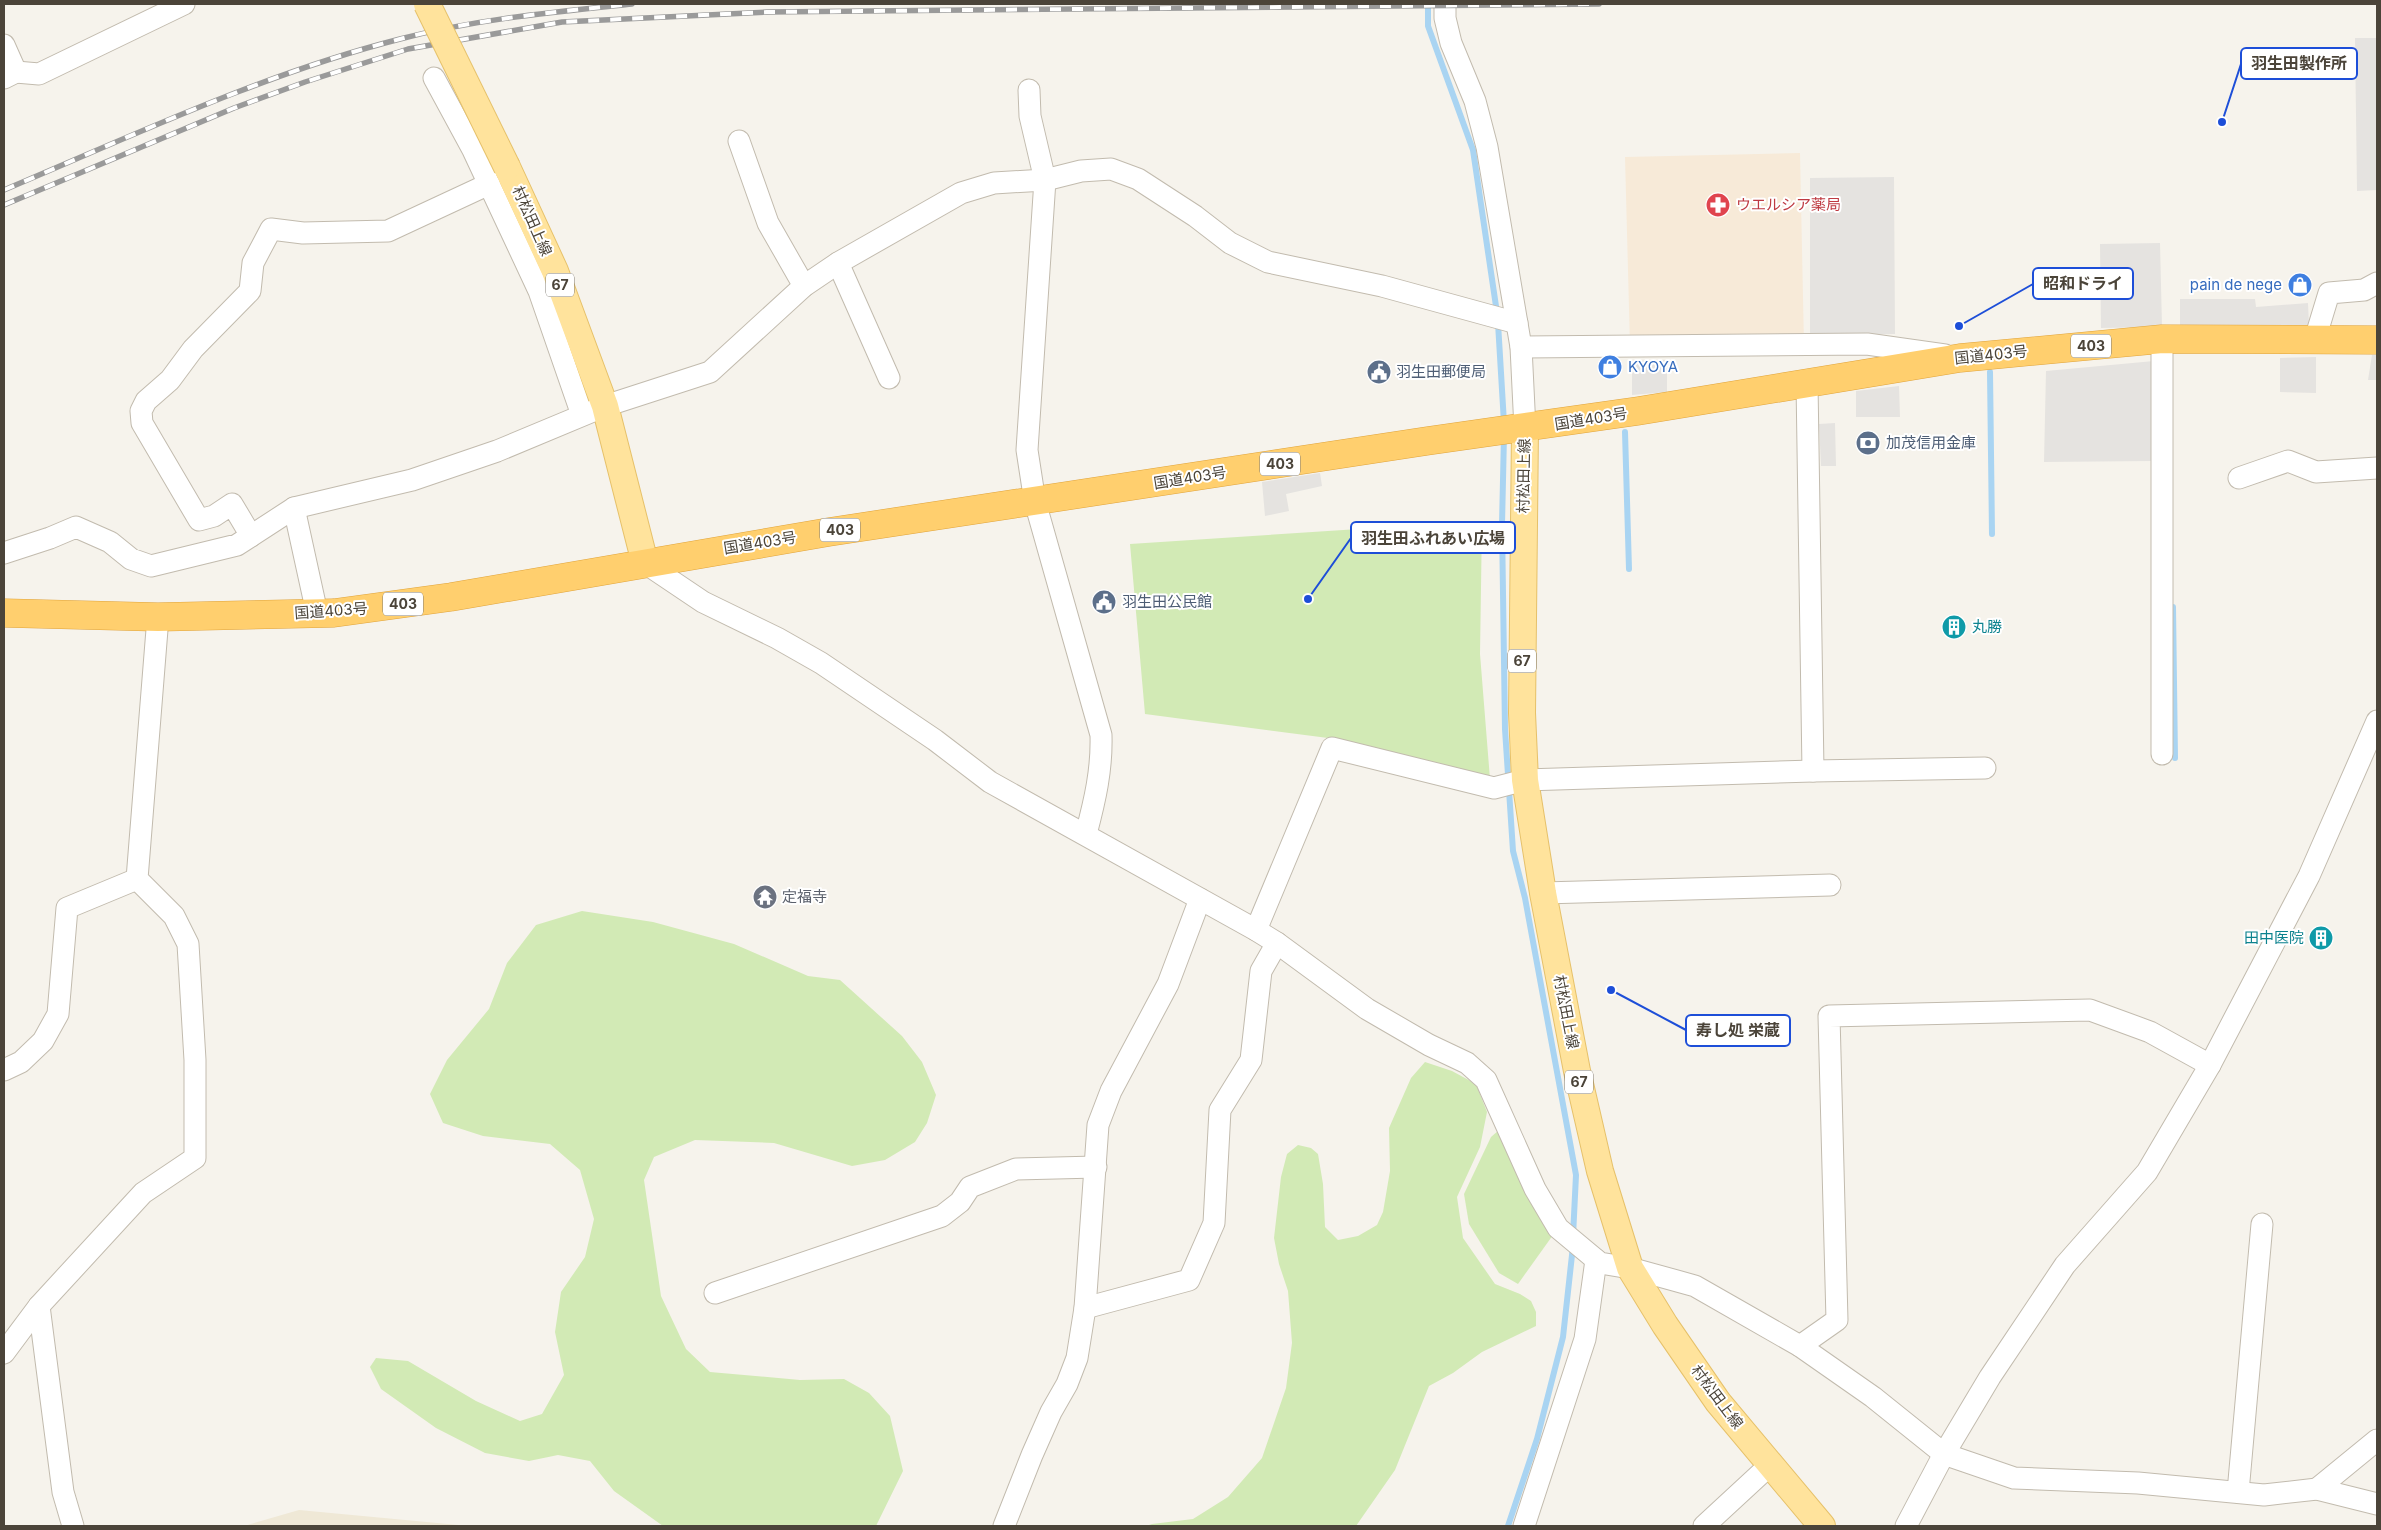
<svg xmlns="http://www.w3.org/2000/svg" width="2381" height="1530" font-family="Inter,'Noto Sans JP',sans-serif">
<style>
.commercial{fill:#f7ead8}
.education{fill:#efe8d6}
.green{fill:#d2eab5}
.parking{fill:#e5e3e0}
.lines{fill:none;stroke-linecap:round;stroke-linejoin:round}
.stream{stroke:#a9d4f2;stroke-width:6}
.minor-casing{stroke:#c2bbae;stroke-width:23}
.major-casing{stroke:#e6c16a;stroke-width:28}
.highway-casing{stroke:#e0a43c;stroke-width:29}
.minor{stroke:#fff;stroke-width:21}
.major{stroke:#ffe39c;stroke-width:26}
.highway{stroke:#ffcf6e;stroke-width:28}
.rail-casing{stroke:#9a9a9a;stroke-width:5.5}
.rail{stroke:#fff;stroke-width:4;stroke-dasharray:11;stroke-linecap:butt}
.major-bridge-casing{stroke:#e6c16a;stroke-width:28;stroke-linecap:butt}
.major-bridge{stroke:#ffe39c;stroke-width:26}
.labels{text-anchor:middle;stroke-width:4;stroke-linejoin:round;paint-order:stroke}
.shield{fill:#fff;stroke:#817c74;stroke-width:1}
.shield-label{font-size:14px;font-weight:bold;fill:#4b4439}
.health-label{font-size:15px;fill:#be3a42;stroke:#fff;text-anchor:start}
.street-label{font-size:15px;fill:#4b4439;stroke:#fff}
.shop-label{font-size:15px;fill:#366cbe;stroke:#fff;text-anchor:end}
.service-label{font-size:15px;fill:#4e5e75;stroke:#fff;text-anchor:start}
.culture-label{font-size:15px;fill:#0d838f;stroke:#fff;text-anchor:start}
.worship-label{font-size:15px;fill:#5b616d;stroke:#fff;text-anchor:start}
.leader{fill:none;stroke:#1d4ed8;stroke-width:2}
.callout-dot{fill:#1d4ed8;stroke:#fff;stroke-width:2}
.callout{fill:#fff;stroke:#1d4ed8;stroke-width:2}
.callout-label{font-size:16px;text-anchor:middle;font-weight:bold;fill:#4b4439}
</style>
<rect width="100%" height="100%" fill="#f6f3ec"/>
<polygon class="commercial" points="1800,153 1804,344 1630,346 1625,157"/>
<polygon class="education" points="299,1510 469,1526 244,1526"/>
<g class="green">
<polygon points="1482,521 1480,654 1490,779 1328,738 1145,714 1130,544"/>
<polygon points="582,911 653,922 734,944 808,976 840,980 902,1036 922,1062 936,1095 927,1123 915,1142 885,1160 852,1166 774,1143 695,1140 654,1157 644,1180 661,1296 686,1349 710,1372 800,1380 844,1379 869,1393 890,1416 903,1471 876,1526 663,1526 614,1491 590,1461 558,1455 529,1461 485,1453 436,1428 381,1389 370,1367 376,1358 408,1361 476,1401 520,1421 542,1414 564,1375 555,1332 561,1292 585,1257 594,1219 580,1170 550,1144 483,1136 443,1123 430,1094 447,1060 489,1009 507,963 536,925"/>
<polygon points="1425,1062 1452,1071 1476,1084 1487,1112 1480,1147 1457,1197 1463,1238 1495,1284 1520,1294 1531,1301 1536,1312 1536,1326 1482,1352 1453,1373 1429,1386 1395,1470 1356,1526 1146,1526 1152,1524 1193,1519 1228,1497 1262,1458 1286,1388 1292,1343 1288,1291 1279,1264 1274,1238 1281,1177 1287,1154 1298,1145 1311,1148 1318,1154 1323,1184 1325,1227 1338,1240 1358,1236 1377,1225 1383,1212 1390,1171 1389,1128 1411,1078"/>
<polygon points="1506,1124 1558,1228 1518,1284 1499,1273 1469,1224 1464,1194 1491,1137"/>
</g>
<g class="parking">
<polygon points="2355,38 2377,38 2377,190 2357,191"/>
<polygon points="1894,177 1895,334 1810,335 1810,178"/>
<polygon points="2160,243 2162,327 2101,328 2100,244"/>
<polygon points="2180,299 2255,299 2256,307 2308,303 2309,326 2180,327"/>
<polygon points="2372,355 2377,355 2377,380 2368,380"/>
<polygon points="2316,357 2316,393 2280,392 2280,358"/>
<polygon points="1667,360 1667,392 1632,395 1632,361"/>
<polygon points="2154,361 2152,461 2044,462 2046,371"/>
<polygon points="1899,386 1900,417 1856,417 1856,391"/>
<polygon points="1835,423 1836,466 1821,466 1819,424"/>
<polygon points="1320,473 1322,486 1286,494 1289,511 1265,516 1262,482"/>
</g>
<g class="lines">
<g class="stream">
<polyline points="1428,4 1428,26 1473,150 1497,313"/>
<polyline points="1498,323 1504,423"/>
<polyline points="1990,372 1992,534"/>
<polyline points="1625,432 1629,569"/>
<polyline points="1504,435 1502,525 1505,729 1513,851 1525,898 1576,1175 1573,1236"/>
<polyline points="2173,607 2175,758"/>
<polyline points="1508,1526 1537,1439 1563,1337 1573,1246"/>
</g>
<defs>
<g id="minor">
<polyline points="1445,4 1445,18 1451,43 1475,101 1487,147 1521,347 1525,429"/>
<polyline points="4,45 16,72 4,78"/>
<polyline points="16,72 39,74 184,4"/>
<polyline points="434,78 473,150 539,291 582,415"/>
<path d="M1029 90 1030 116 1045 180 1027 450 1035 502 1101 735C1102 770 1095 800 1086 834"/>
<polyline points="739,141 768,223 804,286"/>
<polyline points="838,263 889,378"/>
<polyline points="2315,339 2329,293 2364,290 2377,283"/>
<polyline points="1521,347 1867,344 1945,355"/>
<polyline points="1807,383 1813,771"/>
<polyline points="2239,478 2288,461 2316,472 2377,468"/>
<polyline points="294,508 317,613"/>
<polyline points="251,536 232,504 214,516 199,520 142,423 141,411 146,401 170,380 193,349 250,291 253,263 271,229 303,233 388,231 489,184"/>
<polyline points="4,553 50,538 76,527 110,542 131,559 151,566 237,545 294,508 412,480 497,451 605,406 710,372 804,286 838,263 961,193 994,183 1045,180 1081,171 1111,169 1138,179 1195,216 1230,243 1268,262 1382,286 1517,323"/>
<polyline points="645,563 703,602 777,638 821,663 935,740 990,782 1256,930 1277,943 1367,1009 1429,1045 1467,1063 1486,1080 1535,1189 1558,1228 1600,1263 1630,1268 1695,1286 1800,1346 1873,1397 1944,1454 2014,1478 2138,1483 2264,1495 2317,1489 2377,1504"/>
<polyline points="2162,754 2162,339"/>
<polyline points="1543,893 1830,885"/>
<polyline points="1256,930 1332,748 1494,788 1525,780 1813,771 1985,768"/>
<polyline points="4,1070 21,1062 43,1041 58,1014 67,908 137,879"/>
<polyline points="715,1293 942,1216 960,1202 970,1187 1016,1169 1096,1167"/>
<polyline points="39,1306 63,1492 73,1526"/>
<polyline points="1085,1308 1189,1280 1214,1223 1220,1110 1251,1060 1261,971 1277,943"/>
<polyline points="1800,1346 1837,1320 1829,1016 2090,1010 2150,1032 2210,1065"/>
<polyline points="4,1353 39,1306 143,1193 195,1158 195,1060 188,944 174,916 137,879 158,617"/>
<polyline points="2317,1489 2377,1440"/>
<polyline points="2238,1492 2262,1224"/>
<polyline points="1004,1526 1032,1455 1051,1412 1067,1384 1077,1358 1085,1308 1098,1125 1111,1091 1168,984 1200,899"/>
<polyline points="1524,1526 1585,1339 1596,1260"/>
<polyline points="1704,1526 1770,1465"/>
<polyline points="1906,1526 1944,1454 1990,1377 2065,1265 2147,1172 2210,1065 2309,876 2377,721"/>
</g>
<g id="major">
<polyline points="507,167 555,271 605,406 645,563"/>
<polyline points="1525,429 1522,713 1525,780 1543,893 1577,1071 1600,1171 1630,1268 1665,1325 1718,1402 1822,1526"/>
</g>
<polyline id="highway" points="4,613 158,617 334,613 451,597 829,532 1427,441 1638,411 1960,358 2162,339 2377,340"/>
</defs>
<use href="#minor" class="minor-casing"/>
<use href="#major" class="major-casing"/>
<use href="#highway" class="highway-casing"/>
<use href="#minor" class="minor"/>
<use href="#major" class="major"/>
<use href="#highway" class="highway"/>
<defs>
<g id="rail">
<path d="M4 190C134 135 263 74 400 39 476 19 554 12 632 4"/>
<polyline points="4,205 234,108 305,82 408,49 562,22 767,12 1599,4"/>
</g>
</defs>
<use href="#rail" class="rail-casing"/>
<use href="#rail" class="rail"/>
<defs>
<polyline id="major-bridge" points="427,4 507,167"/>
</defs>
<use href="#major-bridge" class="major-bridge-casing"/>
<use href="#major-bridge" class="major-bridge"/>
</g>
<defs>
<symbol id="pharmacy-disc" viewBox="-11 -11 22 22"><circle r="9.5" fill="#e0444e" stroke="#fff"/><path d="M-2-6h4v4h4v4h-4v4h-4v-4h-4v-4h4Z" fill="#fff"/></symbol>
<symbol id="shop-disc" viewBox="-11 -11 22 22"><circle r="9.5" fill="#3f7fe0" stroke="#fff"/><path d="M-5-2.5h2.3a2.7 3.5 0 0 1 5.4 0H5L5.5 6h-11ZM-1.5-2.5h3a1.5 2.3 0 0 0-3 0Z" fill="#fff"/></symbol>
<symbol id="civic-disc" viewBox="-11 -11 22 22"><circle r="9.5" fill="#5c6f8a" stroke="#fff"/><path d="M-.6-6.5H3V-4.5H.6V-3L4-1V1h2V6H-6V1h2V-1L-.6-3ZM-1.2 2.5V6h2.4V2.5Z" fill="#fff"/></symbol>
<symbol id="bank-disc" viewBox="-11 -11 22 22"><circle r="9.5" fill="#5c6f8a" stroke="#fff"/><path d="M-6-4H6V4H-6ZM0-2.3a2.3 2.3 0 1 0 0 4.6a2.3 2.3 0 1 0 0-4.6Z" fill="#fff"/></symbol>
<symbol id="building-disc" viewBox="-11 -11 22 22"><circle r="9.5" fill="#0f9aa8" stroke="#fff"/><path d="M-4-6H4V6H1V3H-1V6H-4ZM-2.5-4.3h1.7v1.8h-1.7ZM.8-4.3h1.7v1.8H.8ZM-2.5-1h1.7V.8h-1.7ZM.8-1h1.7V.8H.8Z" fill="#fff"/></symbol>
<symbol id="temple-disc" viewBox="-11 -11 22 22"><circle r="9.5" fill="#6b7280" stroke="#fff"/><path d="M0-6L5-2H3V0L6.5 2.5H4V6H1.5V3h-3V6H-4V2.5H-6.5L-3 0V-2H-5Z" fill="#fff"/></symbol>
</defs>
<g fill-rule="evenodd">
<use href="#pharmacy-disc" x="1704" y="191" width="28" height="28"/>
<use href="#shop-disc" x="2286" y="271" width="28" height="28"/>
<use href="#shop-disc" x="1596" y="353" width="28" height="28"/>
<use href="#civic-disc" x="1365" y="358" width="28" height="28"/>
<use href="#bank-disc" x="1854" y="429" width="28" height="28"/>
<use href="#civic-disc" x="1090" y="588" width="28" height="28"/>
<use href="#building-disc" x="1940" y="613" width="28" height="28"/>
<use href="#temple-disc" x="751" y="883" width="28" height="28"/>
<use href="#building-disc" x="2307" y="924" width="28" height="28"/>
</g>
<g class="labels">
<g class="shield">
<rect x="546" y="273.5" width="28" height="23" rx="4"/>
<rect x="2071" y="334.5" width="40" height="23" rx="4"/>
<rect x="1260" y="452.5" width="40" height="23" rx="4"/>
<rect x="820" y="518.5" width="40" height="23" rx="4"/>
<rect x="383" y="592.5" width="40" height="23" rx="4"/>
<rect x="1508" y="649.5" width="28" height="23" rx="4"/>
<rect x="1565" y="1070.5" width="28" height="23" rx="4"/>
</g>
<g class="shield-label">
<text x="560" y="290">67</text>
<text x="2091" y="351">403</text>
<text x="1280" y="469">403</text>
<text x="840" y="535">403</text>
<text x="403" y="609">403</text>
<text x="1522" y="666">67</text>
<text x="1579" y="1087">67</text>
</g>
<g class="health-label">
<text x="1736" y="210">ウエルシア薬局</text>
</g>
<g class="street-label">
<text transform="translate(532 221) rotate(66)" y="5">村松田上線</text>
<text transform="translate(1991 355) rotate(-6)" y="5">国道403号</text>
<text transform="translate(1591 419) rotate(-9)" y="5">国道403号</text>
<text transform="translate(1524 476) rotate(-89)" y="5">村松田上線</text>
<text transform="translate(1190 478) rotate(-9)" y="5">国道403号</text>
<text transform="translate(760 543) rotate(-9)" y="5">国道403号</text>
<text transform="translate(331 611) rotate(-4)" y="5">国道403号</text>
<text transform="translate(1566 1012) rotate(79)" y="5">村松田上線</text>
<text transform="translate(1717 1397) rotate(53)" y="5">村松田上線</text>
</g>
<g class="shop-label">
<text x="2282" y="290">pain de nege</text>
<text x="1628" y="372" text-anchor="start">KYOYA</text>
</g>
<g class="service-label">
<text x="1396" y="377">羽生田郵便局</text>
<text x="1886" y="448">加茂信用金庫</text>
<text x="1122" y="607">羽生田公民館</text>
</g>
<g class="culture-label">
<text x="1972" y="632">丸勝</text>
<text x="2304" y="943" text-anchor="end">田中医院</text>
</g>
<g class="worship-label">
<text x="782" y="902">定福寺</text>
</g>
</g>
<path class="leader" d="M2222 122L2241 64M1959 326L2033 284M1308 599L1351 538M1611 990L1686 1030"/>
<g class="callout-dot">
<circle cx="2222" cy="122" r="5"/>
<circle cx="1959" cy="326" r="5"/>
<circle cx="1308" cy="599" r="5"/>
<circle cx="1611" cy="990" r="5"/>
</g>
<g class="callout">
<rect x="2241" y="48" width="116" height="31" rx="5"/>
<rect x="2033" y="268" width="100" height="31" rx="5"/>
<rect x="1351" y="522" width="164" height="31" rx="5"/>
<rect x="1686" y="1015" width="104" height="31" rx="5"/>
</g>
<g class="callout-label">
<text x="2299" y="69">羽生田製作所</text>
<text x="2083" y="289">昭和ドライ</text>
<text x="1433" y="544">羽生田ふれあい広場</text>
<text x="1738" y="1036">寿し処 栄蔵</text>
</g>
<rect width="2381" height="1530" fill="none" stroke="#4b4439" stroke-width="10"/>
</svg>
